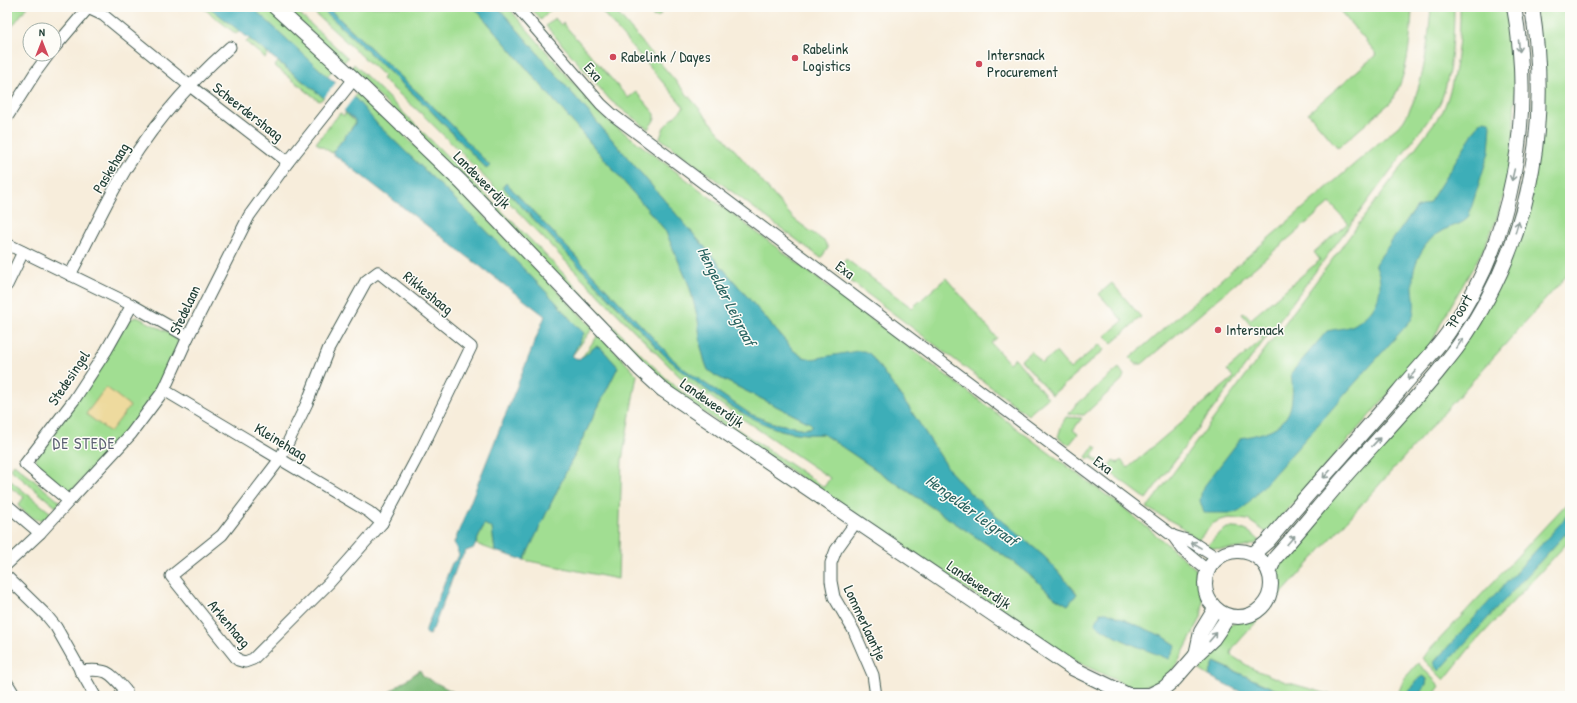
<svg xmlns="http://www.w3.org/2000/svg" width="1577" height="703" font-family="'Patrick Hand',sans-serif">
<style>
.green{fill:#a1de92;stroke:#608e63;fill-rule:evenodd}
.forest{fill:#80bd7c;stroke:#507d58}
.sand{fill:#eeda9e;stroke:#868c69}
.water{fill:#3eaeb8;stroke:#2e7676}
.pier{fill:#f7eddb}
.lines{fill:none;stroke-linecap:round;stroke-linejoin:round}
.minor-casing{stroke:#3f574d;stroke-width:13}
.tertiary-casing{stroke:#3f574d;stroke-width:16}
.minor{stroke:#fff;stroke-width:11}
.tertiary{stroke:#fff;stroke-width:14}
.oneway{stroke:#8f9e9a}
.poi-dot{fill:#d1495b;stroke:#fdfcf7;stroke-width:1.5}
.labels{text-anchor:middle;stroke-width:3;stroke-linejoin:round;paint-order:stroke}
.poi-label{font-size:15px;fill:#1f3d34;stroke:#fdfcf7;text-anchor:start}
.street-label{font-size:15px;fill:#1f3d34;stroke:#fdfcf7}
.water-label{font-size:16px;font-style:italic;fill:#2a6562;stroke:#fdfcf7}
.neighbourhood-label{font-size:16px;letter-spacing:1px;fill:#5d6374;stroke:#fdfcf7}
</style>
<rect width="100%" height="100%" fill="#fdfcf7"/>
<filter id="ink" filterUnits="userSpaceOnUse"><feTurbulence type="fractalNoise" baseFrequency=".025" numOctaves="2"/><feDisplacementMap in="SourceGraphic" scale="8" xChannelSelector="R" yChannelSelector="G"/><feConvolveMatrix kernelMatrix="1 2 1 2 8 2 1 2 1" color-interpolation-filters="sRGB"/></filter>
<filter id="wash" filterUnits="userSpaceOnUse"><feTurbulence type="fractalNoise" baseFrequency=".012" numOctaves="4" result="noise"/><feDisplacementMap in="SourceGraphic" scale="16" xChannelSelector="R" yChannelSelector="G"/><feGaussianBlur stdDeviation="0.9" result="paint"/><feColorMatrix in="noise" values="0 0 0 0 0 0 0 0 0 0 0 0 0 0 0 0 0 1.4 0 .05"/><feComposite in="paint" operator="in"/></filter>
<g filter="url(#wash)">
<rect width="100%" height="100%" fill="#f7eddb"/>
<g class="green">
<polygon points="7,7 27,7 7,33"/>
<polygon points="202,7 209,7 240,31 236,34"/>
<polygon points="252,7 267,7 334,68 327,77"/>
<polygon points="284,7 292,7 348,58 344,62"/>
<path d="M308 7H320L428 108 487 169 490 166 447 120 327 7H474L665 230 689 285 698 319 701 347 705 362 708 370 716 376 810 423 813 425 812 427 805 429 773 423 750 414 684 369 674 360 506 183 503 187 663 354C693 382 733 412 772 427 787 433 807 435 823 434L1013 562 1037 581 1054 597 1068 605 1077 593 1046 558 970 493 950 471 908 406 870 354 812 359 803 357 794 351 498 7H508L601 115 1044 449 1124 508 1195 568 1203 601 1201 618 1176 666 1158 683 1141 687 1128 686 1069 658 678 395 654 375 351 68 354 64C423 132 492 200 559 269 600 311 638 355 683 393L824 487 830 478 679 376 576 272 468 160 422 114 382 79 384 76ZM1100 615 1164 637 1176 645 1128 642 1095 624Z"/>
<polygon points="530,7 546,7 550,11 541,20"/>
<polygon points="598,7 612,7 794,219 825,242 828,248 821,258 660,138 664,127 684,107"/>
<polygon points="646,7 655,7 661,14 658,17 653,16"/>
<path d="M1345 7H1412C1411 38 1408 76 1391 102L1338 148 1308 113 1377 54 1340 11Z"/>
<path d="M1431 7H1454C1454 36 1451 82 1438 107L1146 499 1090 457 1088 459 1086 457 1094 446 1097 448 1092 456 1108 467 1113 460 1118 463 1121 460 1128 468 1233 378 1227 370 1263 339 1242 314 1244 312 1251 319 1320 260 1314 252 1348 223 1330 203 1142 364H1136L1130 358 1403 122C1424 88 1428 46 1431 7Z"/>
<path d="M1460 7H1508L1516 57 1513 164 1496 221 1483 250 1442 321 1431 345 1267 533 1248 520 1229 518 1220 520 1212 524 1198 540 1180 526 1147 508 1443 111C1455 84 1461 37 1460 7Z"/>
<path d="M1536 7H1570V272L1233 648 1231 653 1232 656 1253 669 1286 682 1335 696H1297L1274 689 1215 662 1209 676 1200 670C1207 657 1214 641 1224 630 1238 616 1260 624 1271 602 1277 591 1274 578 1277 566L1463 343 1533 183Z"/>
<polygon points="555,18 561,25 563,23 568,29 628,98 636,92 655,114 655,119 648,129 611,101 546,26"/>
<polygon points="250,39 268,54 265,58 246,42"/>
<polygon points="278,62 318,93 324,98 319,101 275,66"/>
<polygon points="362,93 467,198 593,328 572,356 584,333 571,320 555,301 466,210 377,124 354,97 356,94 360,96"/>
<polygon points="340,113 344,116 345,113 356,122 332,153 316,143"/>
<polygon points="846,259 912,308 946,278 997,338 991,343 1009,363 1015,358 1048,398 1028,415 837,271"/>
<polygon points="1112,283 1141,317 1112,343 1105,336 1123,321 1099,294"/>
<path d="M137 317 174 335 178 341V348C166 373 153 396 137 417 118 443 95 466 73 489L65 490 36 467V457L130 319Z"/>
<polygon points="599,334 637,375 622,460 618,579 524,560 566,472 618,367 602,349 596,346 579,361"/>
<polygon points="1100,344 1104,350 1052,395 1021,360 1031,351 1042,363 1056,352 1070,369"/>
<polygon points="1119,368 1124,375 1122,380 1084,415 1068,414 1076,405"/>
<polygon points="1066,417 1082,418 1073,430 1078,434 1069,445 1058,437 1062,424"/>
<polygon points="14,464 60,502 56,507 10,469"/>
<path d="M7 478 51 513C38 528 29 515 18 506L24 497 7 485Z"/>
<polygon points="1570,500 1570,540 1469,649 1444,680 1422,658"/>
<polygon points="484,524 492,528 495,551 476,544"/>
<path d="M1227 528C1242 527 1250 531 1260 541 1248 549 1220 552 1207 546L1217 535Z"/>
<path d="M1418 663 1440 686 1433 696H1418L1426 684 1427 679 1423 676C1416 679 1410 689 1407 696H1397L1404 679Z"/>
</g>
<polygon class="forest" points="420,670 423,676 461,696 384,696"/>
<polygon class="sand" points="106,387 130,406 110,432 86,414"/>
<g class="water">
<polygon points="209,7 252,7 327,76 336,83 335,84 353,98 354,97 356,99 377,124 466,210 555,301 571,320 584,333 572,356 579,360 596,346 602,349 618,367 566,472 524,560 495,551 492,528 484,524 474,548 466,551 459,561 433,629 429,635 426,634 426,629 452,563 457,559 459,555 454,543 545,316 332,153 355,124 355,120 326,96 324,98 318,93"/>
<polygon points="320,7 327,7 447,120 490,166 487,169 428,108"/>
<path d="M474 7H498L794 351 803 357 812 359 857 351H864L870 354 908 406 950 471 970 493 1046 558 1077 594 1068 605 1054 597 1037 581 1013 562 823 434C807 435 788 433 772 427 735 413 692 381 663 354L503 187 506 183 674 360 684 369 750 414 773 423 805 429 812 427V425L810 423 716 376 708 370 705 362 701 347 698 319 689 285 665 230Z"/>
<path d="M1484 120 1489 121 1491 125 1489 152 1468 218C1460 226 1449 226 1440 232 1426 240 1413 262 1413 279 1412 292 1417 305 1412 319L1243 509 1233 513H1204L1200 501 1202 489 1241 438C1266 433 1290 428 1292 398 1293 390 1292 381 1291 373L1327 331C1335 329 1344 329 1351 326 1355 325 1358 322 1362 319 1380 306 1385 284 1375 264L1416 208 1429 203 1480 122Z"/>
<polygon points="1570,513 1570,529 1440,670 1438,670 1434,665 1435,661"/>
<path d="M1103 612H1107L1164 637 1176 645 1169 659C1144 649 1117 640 1095 624L1096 620 1100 615V613Z"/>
<polygon points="1214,662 1274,689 1297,696 1249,696 1209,676"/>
<path d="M1423 676 1427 679 1426 684 1418 696H1407C1410 689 1416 679 1423 676Z"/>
</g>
<polygon class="pier" points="337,81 338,84 353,96 355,96 342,113 341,110 326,98 323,99"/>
</g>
<g filter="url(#ink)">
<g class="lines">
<defs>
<g id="minor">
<polyline points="517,7 601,104 613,115 1173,536 1184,551 1207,570"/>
<polyline points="54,48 88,8 103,15 190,86 288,162"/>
<polyline points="7,117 35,73 49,54"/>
<polyline points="7,244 132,305 188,337"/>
<polygon points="378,272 471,347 422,448 382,523 329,583 253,659 245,662 238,660 171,576 222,535 280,459 307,403 328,350 366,281"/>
<path d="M70 275C86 245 100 215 116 186 145 134 185 87 230 47"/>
<polyline points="7,285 23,252"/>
<polyline points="132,305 106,351 74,400 25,464 69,501 131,434 164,390 188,337 249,216 288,162 354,79"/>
<polyline points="164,390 369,512 382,523"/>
<polyline points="7,505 40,533"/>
<polyline points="856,522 836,550 831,563 831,581 834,597 854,631 873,675 876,696"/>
<polyline points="1173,536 1190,541 1217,558"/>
<polyline points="7,564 40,533 69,501"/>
<polyline points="7,577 47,616 56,627 95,696"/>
<path d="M80 671C107 668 109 671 126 691L120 696"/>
<polyline points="7,683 15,696"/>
</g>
<g id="tertiary">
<polyline points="275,7 354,79 461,182 639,368 663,390 1072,668 1128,695 1150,695 1164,688 1175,679 1196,655 1213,639 1228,617"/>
<circle cx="1238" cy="584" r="33"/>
<path d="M1253 554 1268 541C1310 491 1355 442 1398 392 1414 372 1436 351 1450 330 1514 239 1534 115 1514 7"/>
<path d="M1269 572 1275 558C1302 528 1327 496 1354 466 1382 435 1410 405 1437 373 1444 364 1452 355 1459 345 1530 243 1551 128 1532 7"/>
<polyline points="1196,655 1201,632 1215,609"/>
</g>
</defs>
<use href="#minor" class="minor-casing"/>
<use href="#tertiary" class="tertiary-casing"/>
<use href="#minor" class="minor"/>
<use href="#tertiary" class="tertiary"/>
</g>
<defs><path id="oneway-shaft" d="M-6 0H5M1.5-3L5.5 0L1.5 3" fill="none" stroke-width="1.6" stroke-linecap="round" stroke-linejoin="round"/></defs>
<g class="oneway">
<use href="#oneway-shaft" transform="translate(1519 46) rotate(85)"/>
<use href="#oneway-shaft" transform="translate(1513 175) rotate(103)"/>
<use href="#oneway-shaft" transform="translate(1517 227) rotate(-73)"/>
<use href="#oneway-shaft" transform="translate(1460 343) rotate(-56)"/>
<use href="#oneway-shaft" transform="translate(1412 375) rotate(131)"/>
<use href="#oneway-shaft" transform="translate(1376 442) rotate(-47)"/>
<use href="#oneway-shaft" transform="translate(1327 474) rotate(132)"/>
<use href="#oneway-shaft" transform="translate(1291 540) rotate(-49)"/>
<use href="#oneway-shaft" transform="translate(1196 545) rotate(-149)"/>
<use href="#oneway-shaft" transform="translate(1213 637) rotate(-50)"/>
</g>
</g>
<g class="poi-dot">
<circle cx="613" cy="57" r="4"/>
<circle cx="795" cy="58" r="4"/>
<circle cx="979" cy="64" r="4"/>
<circle cx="1218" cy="330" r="4"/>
</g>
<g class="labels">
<g class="poi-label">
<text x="803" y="54">Rabelink<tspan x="803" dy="17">Logistics</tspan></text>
<text x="987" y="60">Intersnack<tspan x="987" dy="17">Procurement</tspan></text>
<text x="621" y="62">Rabelink / Dayes</text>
<text x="1226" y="335">Intersnack</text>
</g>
<g class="street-label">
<text transform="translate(593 72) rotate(49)" y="5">Exa</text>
<text transform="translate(248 112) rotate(38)" y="5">Scheerdershaag</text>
<text transform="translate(111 168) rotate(-59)" y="5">Paskehaag</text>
<text transform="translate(482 180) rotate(45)" y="5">Landeweerdijk</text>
<text transform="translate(845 270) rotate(37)" y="5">Exa</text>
<text transform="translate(428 293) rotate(39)" y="5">Rikkeshaag</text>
<text transform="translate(185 310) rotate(-65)" y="5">Stedelaan</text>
<text transform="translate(1459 312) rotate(-60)" y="5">7Poort</text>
<text transform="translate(69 378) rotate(-56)" y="5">Stedesingel</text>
<text transform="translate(712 403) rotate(35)" y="5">Landeweerdijk</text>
<text transform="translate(281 442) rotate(31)" y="5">Kleinehaag</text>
<text transform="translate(1103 465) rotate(37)" y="5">Exa</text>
<text transform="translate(979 585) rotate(34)" y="5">Landeweerdijk</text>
<text transform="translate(865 623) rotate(65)" y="5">Lommerlaantje</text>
<text transform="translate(229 624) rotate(50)" y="5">Arkenhaag</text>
</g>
<g class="water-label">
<text transform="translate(727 296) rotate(63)" y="6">Hengelder Leigraaf</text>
<text transform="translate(972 510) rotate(36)" y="6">Hengelder Leigraaf</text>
</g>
<g class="neighbourhood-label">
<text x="84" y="449">DE STEDE</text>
</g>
</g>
<rect width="1577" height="703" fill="none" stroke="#fdfcf7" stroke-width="24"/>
<g transform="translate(42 42)"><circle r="19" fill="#fdfcf7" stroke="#a4b0a9"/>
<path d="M0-3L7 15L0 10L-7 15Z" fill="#d1495b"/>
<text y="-6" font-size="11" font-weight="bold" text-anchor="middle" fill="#1f3d34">N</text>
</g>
</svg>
